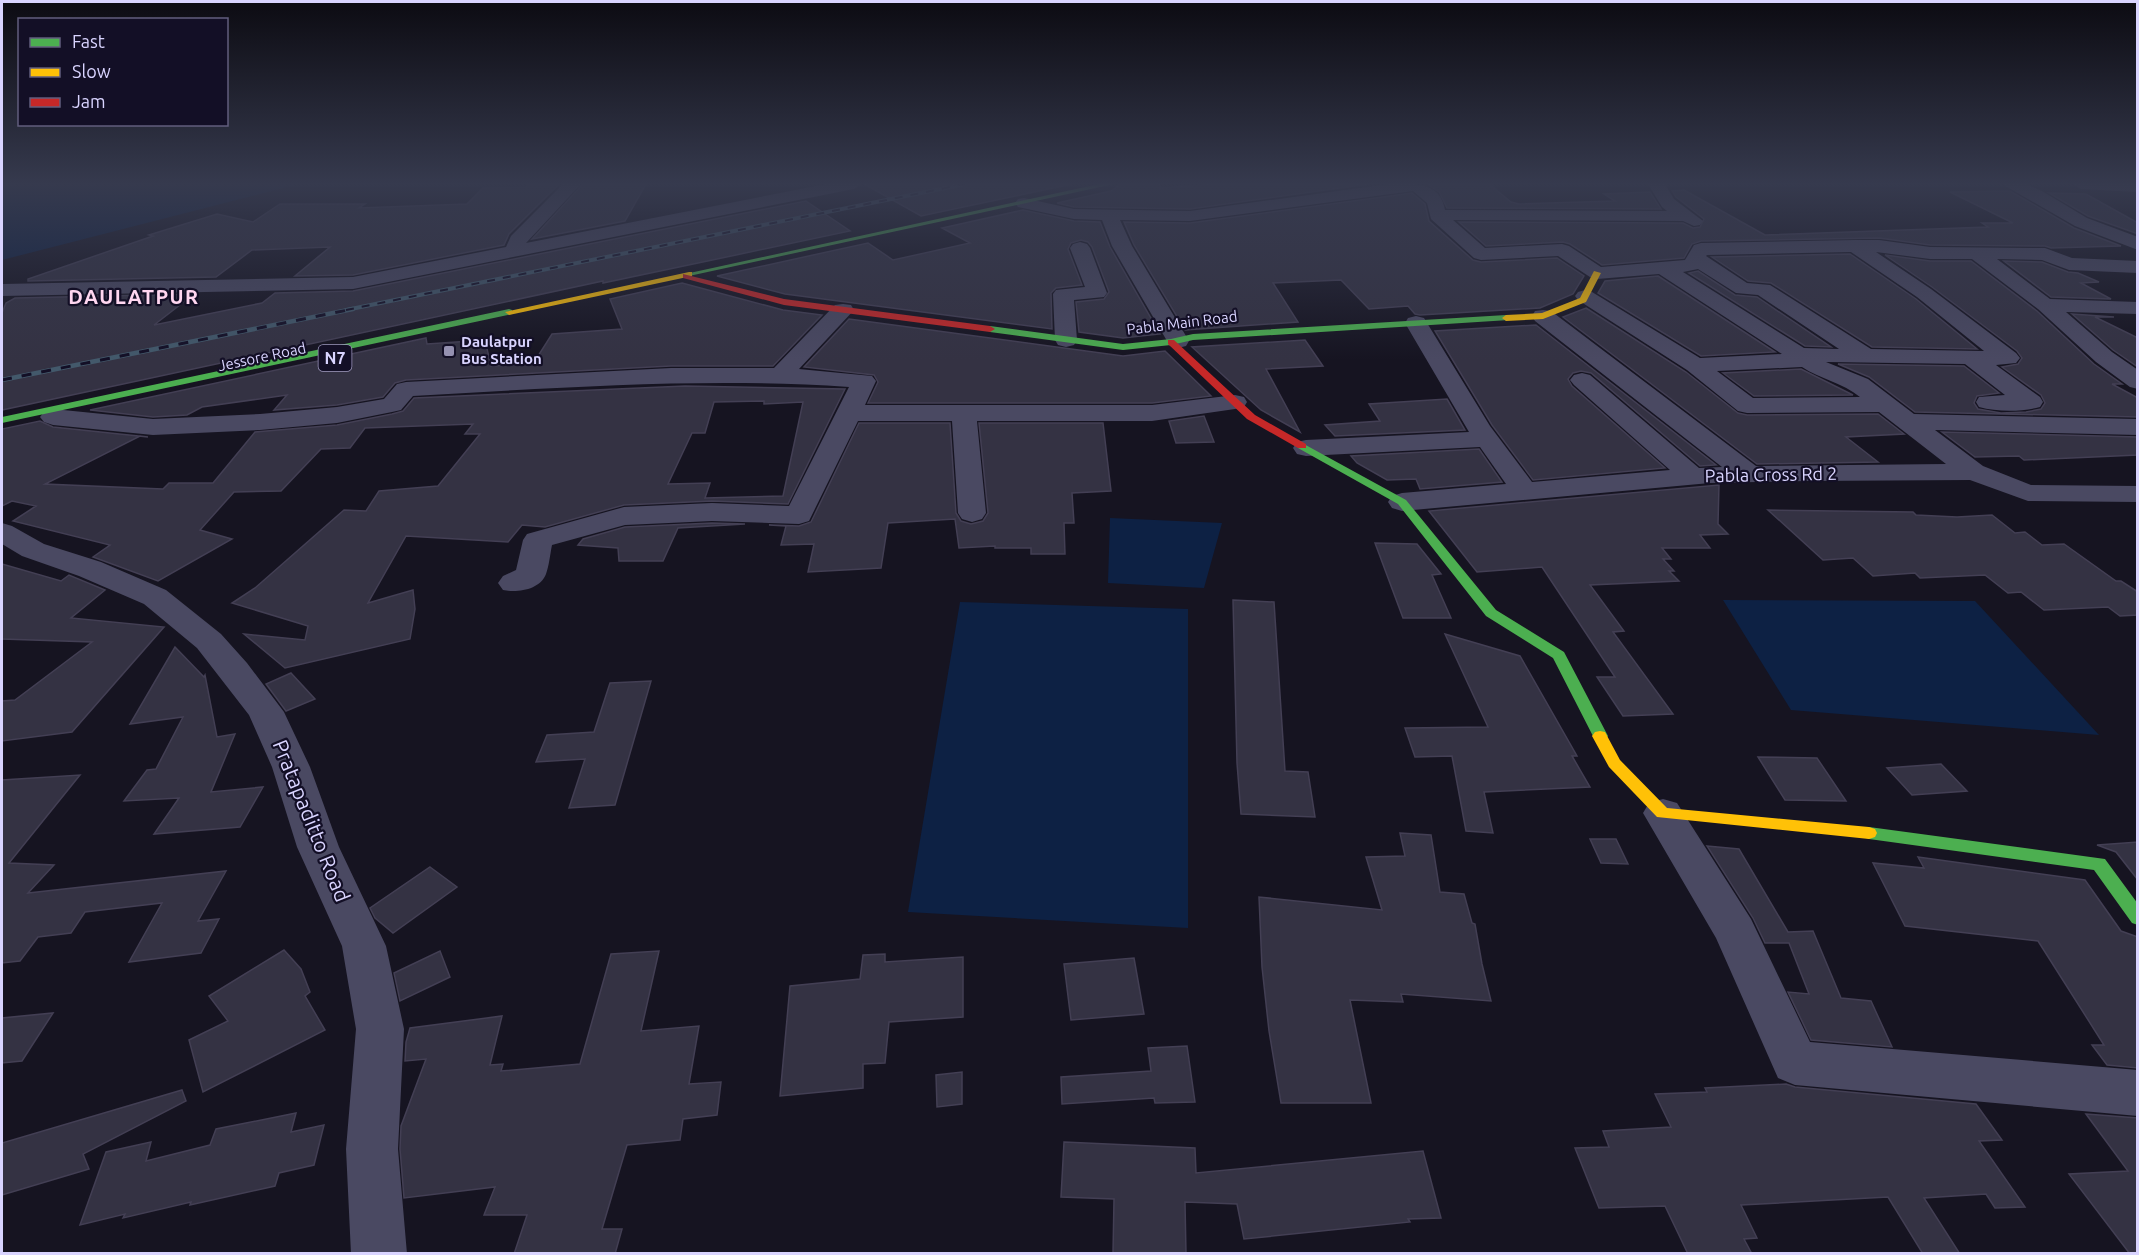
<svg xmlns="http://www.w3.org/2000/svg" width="2139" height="1255" font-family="Ubuntu,sans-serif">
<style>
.water{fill:#0d2144}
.building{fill:#343243;stroke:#433f54;stroke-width:1.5;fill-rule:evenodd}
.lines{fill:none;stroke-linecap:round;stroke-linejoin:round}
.street{fill:#4a4962;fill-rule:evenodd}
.fast{fill:#4caf50;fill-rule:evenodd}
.slow{fill:#ffc107;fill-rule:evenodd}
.jam{fill:#c62828;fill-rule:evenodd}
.rail-far1-casing{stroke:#43596b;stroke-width:4}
.rail-casing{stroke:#43596b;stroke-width:4.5}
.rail-far1{stroke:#130f26;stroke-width:2;stroke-dasharray:8;stroke-linecap:butt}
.rail{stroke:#130f26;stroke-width:3;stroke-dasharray:10;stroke-linecap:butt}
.poi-dot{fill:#9591b1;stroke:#130f26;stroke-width:2}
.labels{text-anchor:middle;stroke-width:4.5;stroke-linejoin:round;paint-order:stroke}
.far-street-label{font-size:15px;fill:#d9d4ff;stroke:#130f26}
.far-poi-label{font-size:15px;font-weight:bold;fill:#d9d4ff;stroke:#130f26;text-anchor:start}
.shield{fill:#130f26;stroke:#9e99be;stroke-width:1.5}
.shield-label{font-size:16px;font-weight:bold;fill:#d9d4ff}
.street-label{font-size:18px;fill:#d9d4ff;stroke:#130f26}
.far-district-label{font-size:20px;font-weight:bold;letter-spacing:1.5px;fill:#ffd6f0;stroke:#130f26}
.near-street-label{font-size:21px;fill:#d9d4ff;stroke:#130f26}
</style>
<rect width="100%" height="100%" fill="#161421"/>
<g class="water">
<polygon points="8,184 299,184 2,260 2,186"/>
<polygon points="1110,518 1222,523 1204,588 1108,583"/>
<polygon points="1723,600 1975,601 2099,735 1791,710"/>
<polygon points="960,602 1188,609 1188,928 908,912"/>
</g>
<g class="building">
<polygon points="528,184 559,184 509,234 504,245 353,275 295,276 330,247 252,250 216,277 28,281 28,279 153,236 149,235 217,214 253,222 280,204 365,204 359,208 467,204 483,188 526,187"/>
<polygon points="583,184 646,184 625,221 532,239"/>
<polygon points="864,184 1072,184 921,216"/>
<polygon points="1121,184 1160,184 1160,188 1214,184 1369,184 1190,209 1074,207 1057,203 1111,191"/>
<polygon points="1427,184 1489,184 1511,202 1519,204 1615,201 1604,194 1650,192 1661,209 1447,208 1439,192"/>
<polygon points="1684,190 1765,235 1988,227 1982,223 2013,223 1950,192 2010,191 2074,228 2121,246 2051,248 2045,246 1930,245 1879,238 1701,241 1692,244 1684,258 1602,265 1570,244 1563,242 1486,246 1459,222 1683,223 1693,228 1700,227 1704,219 1676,197 1672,191"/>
<polygon points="1412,193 1425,204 1429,221 1473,260 1481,262 1557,258 1584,276 1573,294 1540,308 1420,315 1415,314 1408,306 1369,309 1341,280 1273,283 1298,322 1185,330 1134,245 1124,222 1190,223"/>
<polygon points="2049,193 2086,194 2138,223 2138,234 2088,216"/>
<polygon points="806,201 850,231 603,283 603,281 2,410 2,313 6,303 15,298 194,294 154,325 262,303 275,293 353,291"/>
<polygon points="1023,210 1074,221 1100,222 1110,247 1160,334 1123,338 1079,332 1076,302 1104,299 1109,292 1092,247 1088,242 1081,240 1071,243 1068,249 1082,285 1056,288 1051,293 1052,329 785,294 717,276 868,243 893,260 970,243 942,228"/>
<polygon points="1850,254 1916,299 1977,349 1872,347 1771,283 1748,281 1712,257"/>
<polygon points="1885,255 1930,261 1971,261 2037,311 2094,364 2122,384 2112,384 2138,398 2138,417 1915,412 1869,377 1838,364 1964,366 1999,393 1977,396 1974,403 1978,409 2001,413 2026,412 2041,409 2045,403 2041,395 2002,367 2018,364 2022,358 2017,351 1932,287"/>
<polygon points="2004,261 2042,262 2068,272 2078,273 2099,282 2081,283 2111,299 2051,297"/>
<polygon points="1698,271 1735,295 1757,297 1831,347 1805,346 1689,273"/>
<polygon points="1658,276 1775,352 1701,356 1598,293 1605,281"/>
<polygon points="682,283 783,310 822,315 773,366 671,366 406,380 395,383 383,397 337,405 274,410 287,395 202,407 187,415 153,417 90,410 426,338 427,344 485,340 491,366 533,364 552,334 622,329 610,299"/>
<polygon points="1586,308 1686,372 1738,413 1747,415 1878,414 1904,434 1846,437 1878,462 1757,464 1563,317"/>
<polygon points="2072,314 2114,317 2095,317 2138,338 2138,367 2113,350"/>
<polygon points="849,319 1123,356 1165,351 1211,396 1152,403 868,403 878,382 874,375 804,367"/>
<polygon points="1536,325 1716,465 1700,466 1591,373 1581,371 1573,373 1568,379 1572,386 1665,468 1533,480 1492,425 1435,331"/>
<polygon points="1305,340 1323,366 1266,369 1300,432 1261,410 1192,347"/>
<polygon points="1801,369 1853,395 1754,396 1723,373"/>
<path d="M685 386 845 389 788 504 712 501 624 505 545 527 522 525 508 542 406 536 368 603 413 590 415 609 410 639 285 668 244 634 305 640 308 626 232 603 255 588 344 510 366 511 379 491 438 486 480 434H465L473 424 365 428 350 448 321 449 281 491 234 492 200 530 232 539 158 581 93 557 110 545 13 521 36 506 12 501 2 506V429L40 421 53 427 148 437 140 436 45 484 163 489 169 483H213L255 432 337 425 392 414 403 411 414 398ZM764 401V404L803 402 783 496 705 498 710 483 668 484 692 433H705L714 402Z"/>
<polygon points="1447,399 1465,430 1335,436 1325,425 1380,421 1369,404"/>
<polygon points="1204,416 1214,442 1176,443 1169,421"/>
<polygon points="859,423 950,423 956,513 961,521 971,524 983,521 988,513 979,423 1103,423 1111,491 1072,493 1074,523 1064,523 1065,554 1031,554 1031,548 995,548 995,546 959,548 955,519 888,523 881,568 808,572 814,544 781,545 786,526 769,525 799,526 811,522"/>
<polygon points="1942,432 2138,437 2138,455 2024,460 2019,456 1975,457"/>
<polygon points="1479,449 1502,482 1420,489 1416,479 1387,480 1357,463 1351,456"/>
<polygon points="1719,485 1718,524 1728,534 1700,535 1710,548 1662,548 1671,559 1663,559 1674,571 1669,571 1679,581 1590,585 1624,631 1613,632 1673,714 1623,716 1597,677 1615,677 1542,567 1477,572 1429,511"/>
<polygon points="1768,510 1913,512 1916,515 1957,517 1992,515 2015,533 2025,532 2042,545 2064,544 2116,581 2121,581 2138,592 2138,615 2120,616 2108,607 2044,610 2021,592 2008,593 1985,575 1920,578 1915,573 1873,576 1853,558 1823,560"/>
<polygon points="712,523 745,524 678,528 663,561 619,561 618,548 578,545 583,539 625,527"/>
<polygon points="1375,543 1417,544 1441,574 1432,575 1451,618 1403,618"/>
<polygon points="2,564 61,581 69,575 105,590 71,618 164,627 72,732 2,741 2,701 15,700 92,642 2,639"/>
<polygon points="1233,600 1274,602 1285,771 1308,772 1315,817 1241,814 1237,763"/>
<polygon points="1445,634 1520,656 1577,756 1572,756 1590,787 1484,792 1493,833 1466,831 1452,756 1415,757 1405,728 1488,727"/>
<polygon points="175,647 204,677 205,675 217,737 235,734 211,792 263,787 240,827 154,834 179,798 124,801 147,770 156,769 183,717 130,724"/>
<polygon points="291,673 315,699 286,711 266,684"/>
<polygon points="651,681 615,805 569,808 585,759 536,762 547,735 594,732 610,683"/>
<polygon points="1758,757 1817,758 1846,801 1785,800"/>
<polygon points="1941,764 1967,791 1912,795 1887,768"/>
<polygon points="80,775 9,863 54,865 28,893 226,871 198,921 219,919 201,953 129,962 162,903 85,912 71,933 38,937 20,961 2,963 2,780"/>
<polygon points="1400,833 1431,835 1440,892 1464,894 1472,923 1475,924 1482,964 1491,1001 1401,994 1403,1002 1350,1000 1371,1103 1281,1103 1269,1031 1262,967 1259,897 1382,910 1366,857 1405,856"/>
<polygon points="1590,839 1616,839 1628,864 1601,863"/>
<polygon points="2138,842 2138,880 2116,852 2097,845"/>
<polygon points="1707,846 1739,849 1788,932 1813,931 1841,998 1871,1001 1892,1047 1811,1040 1788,992 1809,994 1789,943 1765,943 1753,918"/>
<polygon points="1918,857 2085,880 2121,931 2138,937 2138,1068 2107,1065 2092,1045 2104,1045 2038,941 1905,926 1873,863 1924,868"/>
<polygon points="430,867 457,887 393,933 375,918 370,908"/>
<polygon points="284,950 301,969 310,992 305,996 325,1030 203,1092 189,1040 228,1021 209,996"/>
<polygon points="440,951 450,977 400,1001 394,973"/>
<polygon points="659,951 641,1031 699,1026 689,1084 721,1082 717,1115 683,1119 680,1140 627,1145 602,1229 622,1229 615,1254 514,1254 527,1215 484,1215 495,1187 404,1198 400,1149 401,1126 426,1059 405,1061 406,1042 410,1028 502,1016 490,1065 503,1064 501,1071 580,1064 611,954"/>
<polygon points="885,954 885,962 963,957 963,1017 889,1022 885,1063 863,1064 863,1088 780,1096 790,986 860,979 863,955"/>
<polygon points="1134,958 1144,1014 1071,1020 1064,964"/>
<polygon points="53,1013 22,1061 2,1063 2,1018"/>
<polygon points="1187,1046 1195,1102 1155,1103 1154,1098 1062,1104 1061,1077 1151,1071 1148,1048"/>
<polygon points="962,1072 962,1104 937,1107 936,1075"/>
<polygon points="1786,1084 1795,1087 1976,1104 2002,1140 1979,1141 2025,1207 1995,1208 1986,1194 1924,1198 1960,1254 1923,1254 1888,1197 1741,1205 1757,1238 1744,1239 1752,1254 1688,1254 1665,1206 1599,1208 1575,1148 1609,1147 1603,1131 1671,1127 1655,1094 1707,1092 1705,1088"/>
<polygon points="182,1090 186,1101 83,1154 89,1169 2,1195 2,1143"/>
<polygon points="296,1113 291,1132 324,1125 314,1165 279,1173 275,1186 190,1205 191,1202 123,1218 125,1214 80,1225 106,1152 151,1142 146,1161 210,1145 216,1129"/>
<polygon points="2086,1114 2138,1118 2138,1254 2130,1254 2069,1174 2128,1171"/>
<polygon points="1064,1142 1195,1148 1196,1173 1423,1151 1441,1218 1408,1219 1410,1222 1244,1239 1237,1204 1185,1202 1186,1254 1113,1253 1114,1199 1061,1197"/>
</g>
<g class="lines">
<g class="street">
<polygon points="563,184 581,184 526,243 826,184 862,184 854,189 353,289 2,296 2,284 353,277 506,247 511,236"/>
<path d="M1389 184C1412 184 1440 180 1445 210L1667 211 1662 207 1648 184H1665L1674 199 1703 221 1700 225 1694 226 1683 221 1453 220 1485 248 1562 244 1569 246 1601 267 1685 260 1694 245 1701 243 1855 240H1879L1930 247 2045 248 2072 258 2138 261V273L2069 270 2042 260 1997 259 2050 299 2138 302V314L2066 312 2112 352 2138 370V389L2130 387 2096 362 2038 309 1972 259H1930L1876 252 1931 289 2016 353 2020 358 2016 363 1996 365 2040 397 2043 402 2040 407C2022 412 1997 412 1979 407L1976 402 1979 397 2005 395 1965 364 1826 362 1868 379 1914 414 2138 419V435L1935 430 1983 466 2031 485 2138 486V502L2028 501 1970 480 1808 481 1710 483 1402 511 1392 508 1388 502 1392 496 1402 493 1506 484 1480 447 1306 456 1297 454 1293 448 1297 442 1306 440 1469 432 1405 323 1408 318 1416 316 1424 318 1490 426 1532 482 1670 470 1574 385 1570 380 1574 375 1582 373 1590 375 1699 468 1722 467 1535 321 1532 316 1535 311 1543 310 1551 311 1756 466 1946 464 1879 412 1747 413 1738 411 1687 370 1578 300 1575 296 1578 292 1585 290 1592 292 1700 358 1782 354 1659 274 1597 279 1590 277 1558 256 1481 260 1474 258 1431 219 1427 203 1413 191 1190 221 1120 220 1132 246 1189 341 1186 346 1178 348 1170 346 1167 341 1112 246 1102 220 1074 219 1018 207 1015 203 1018 199 1024 198 1074 209 1190 211ZM1851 252 1917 297 1984 351 1871 349 1770 285 1747 283 1706 256 1707 255ZM1698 269 1736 293 1758 295 1839 349 1804 348 1683 272ZM1802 367C1820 379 1843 383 1860 397L1753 398 1717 371Z"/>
<polygon points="2002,184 2026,184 2042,191 2087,218 2138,237 2138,250 2075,226"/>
<polygon points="2073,184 2138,184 2138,192 2081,189"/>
<polygon points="1080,242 1087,244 1090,248 1107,293 1104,297 1074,300 1077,340 1074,345 1066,347 1058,345 1055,340 1053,294 1056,290 1085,287 1070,248 1073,244"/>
<path d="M843 304 851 305 854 310 799 369 872 376 876 381 865 405H1152L1235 395 1244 397 1247 402 1244 407 1235 409 1152 421H977L986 513 982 519 972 522 962 519 958 513 952 421H858L809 521 799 524 712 521 625 525 552 545C550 555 549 566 546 574 540 590 517 593 503 590L498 583 503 576 516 570 523 540 527 534 624 507 712 503 789 506 849 387C703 377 559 388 413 396L401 410 392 412 337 423 260 430 153 435 53 425 44 422 40 417 44 412 53 409 153 419 260 414 337 407 384 399 397 384 406 382 671 368H774L835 305Z"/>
<polygon points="2,523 12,526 44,544 101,562 166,590 221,634 247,663 284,712 310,767 339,847 386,946 404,1029 398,1149 407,1254 351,1254 346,1149 356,1029 342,946 297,847 272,767 249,715 197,648 144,604 79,576 22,556 2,544"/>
<polygon points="1663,799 1677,803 1751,919 1810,1042 2138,1070 2138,1116 1795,1085 1778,1078 1716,938 1643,813 1649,803"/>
</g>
<g class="fast">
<polygon points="1099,184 1114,184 689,276 685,274"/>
<polygon points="509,309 512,310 512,314 2,423 2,417"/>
<polygon points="1506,315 1509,316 1509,320 1193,340 1171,345 1123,350 990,332 985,329 990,326 1123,344 1171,339 1193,334"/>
<polygon points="1302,443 1406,500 1496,610 1564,652 1608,736 1605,740 1595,740 1553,658 1486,616 1398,504 1298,448 1298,444"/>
<polygon points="1869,827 2105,859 2138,904 2138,925 2132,923 2094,870 1869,839 1863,837 1861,833 1863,829"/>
</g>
<g class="slow">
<polygon points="1594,271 1601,273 1586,302 1543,319 1506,321 1502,318 1506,315 1542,313 1580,298"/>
<polygon points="689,272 692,272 692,276 509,315 505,312"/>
<polygon points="1600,731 1605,732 1620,760 1667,808 1869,827 1875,829 1877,833 1875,837 1869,839 1657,817 1609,767 1592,736 1595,732"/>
</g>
<g class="jam">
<polygon points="683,274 784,299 990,326 995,329 990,332 784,305 683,278"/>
<polygon points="1168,340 1174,340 1255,415 1306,444 1306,448 1298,448 1247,419 1168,344"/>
</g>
<defs>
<polyline id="rail-far1" points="346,310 965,184"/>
<polyline id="rail" points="2,380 353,309"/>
</defs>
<use href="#rail-far1" class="rail-far1-casing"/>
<use href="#rail" class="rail-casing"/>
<use href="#rail-far1" class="rail-far1"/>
<use href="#rail" class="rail"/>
</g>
<linearGradient id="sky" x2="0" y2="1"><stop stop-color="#0c0b12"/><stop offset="0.51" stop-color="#363a4e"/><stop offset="1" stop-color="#363a4e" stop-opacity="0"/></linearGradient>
<rect width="2139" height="360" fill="url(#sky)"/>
<rect class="poi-dot" x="443" y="345" width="12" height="12" rx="3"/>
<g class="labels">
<g class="far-street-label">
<text transform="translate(1182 323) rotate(-7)" y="5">Pabla Main Road</text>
<text transform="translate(262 357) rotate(-12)" y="5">Jessore Road</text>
</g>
<g class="far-poi-label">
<text x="461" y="347">Daulatpur<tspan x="461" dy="17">Bus Station</tspan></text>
</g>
<rect class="shield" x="318.5" y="345" width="33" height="26" rx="4.5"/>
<g class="shield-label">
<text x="335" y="364">N7</text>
</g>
<g class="street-label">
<text transform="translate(1771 475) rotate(-1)" y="6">Pabla Cross Rd 2</text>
</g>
<g class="far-district-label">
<text x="134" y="304">DAULATPUR</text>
</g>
<g class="near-street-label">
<text transform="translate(311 821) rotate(68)" y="7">Pratapaditto Road</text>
</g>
</g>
<rect width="2139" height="1255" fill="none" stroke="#d9d4ff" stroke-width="6"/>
<rect x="18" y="18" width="210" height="108" fill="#130f26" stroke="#625e7d" stroke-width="1.5"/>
<rect x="30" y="38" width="30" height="9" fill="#4caf50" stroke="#625e7d" stroke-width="1.5"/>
<text x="72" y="48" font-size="18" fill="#d9d4ff">Fast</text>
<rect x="30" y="68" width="30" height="9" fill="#ffc107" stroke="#625e7d" stroke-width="1.5"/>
<text x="72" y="78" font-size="18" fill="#d9d4ff">Slow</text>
<rect x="30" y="98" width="30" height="9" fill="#c62828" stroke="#625e7d" stroke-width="1.5"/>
<text x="72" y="108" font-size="18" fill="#d9d4ff">Jam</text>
</svg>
